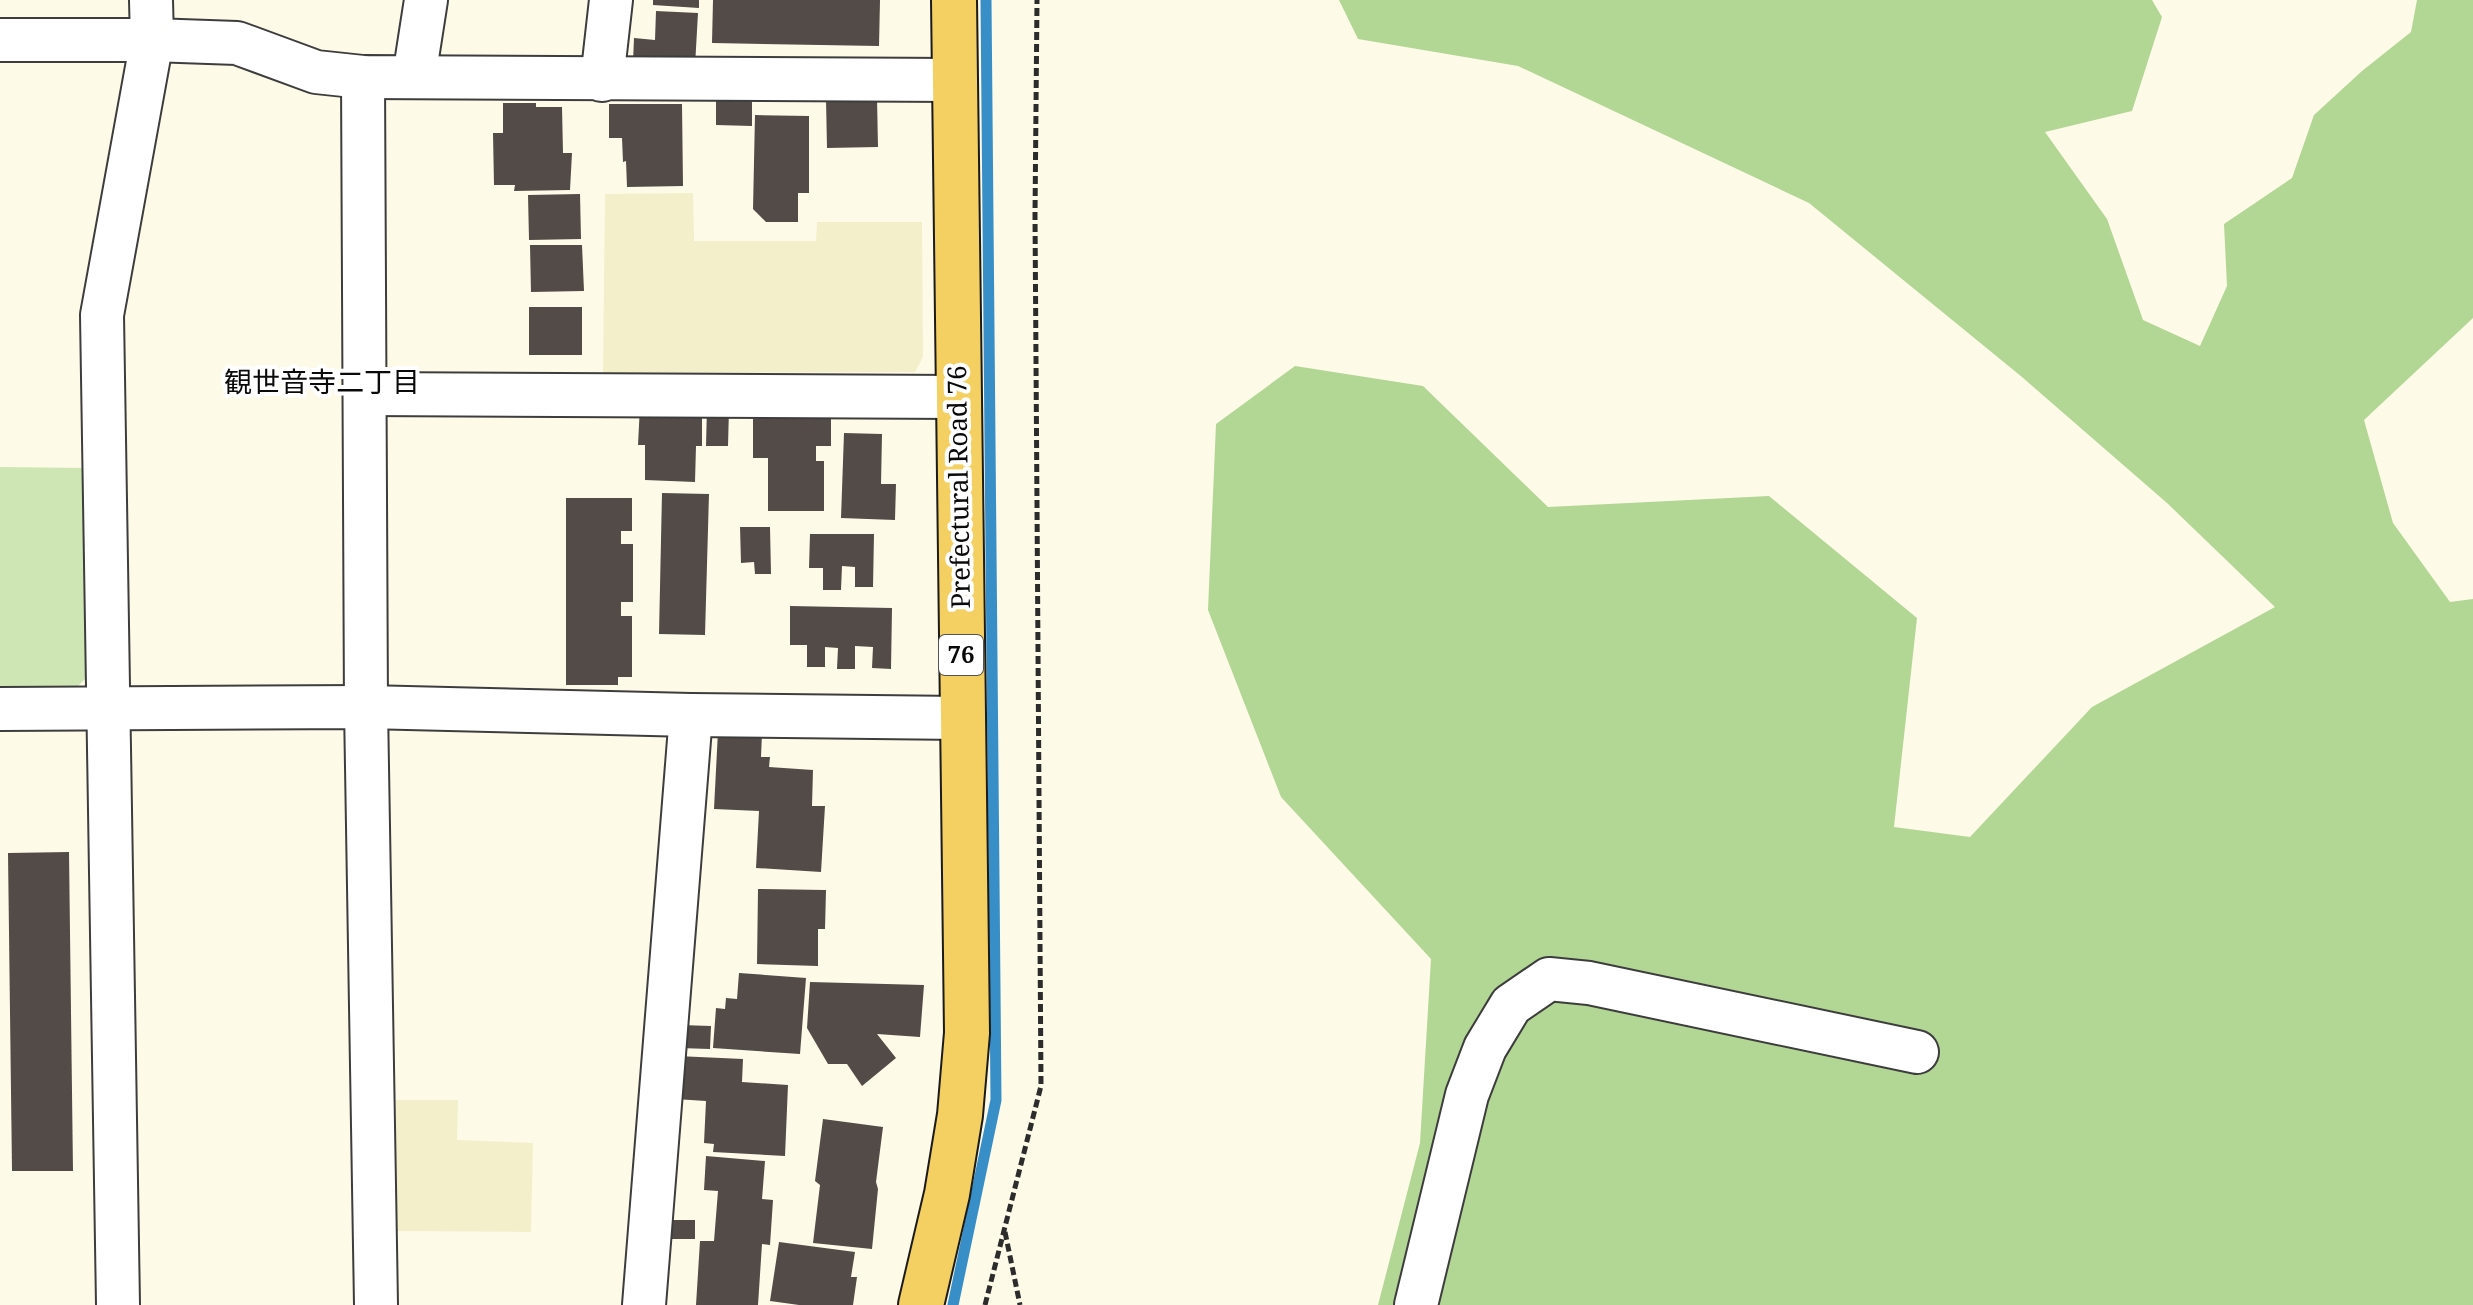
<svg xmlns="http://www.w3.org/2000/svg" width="2473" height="1305" font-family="'Noto Serif','Noto Sans JP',serif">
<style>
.farmland{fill:#f2efca}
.green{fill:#cee6b4}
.forest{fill:#b2d694}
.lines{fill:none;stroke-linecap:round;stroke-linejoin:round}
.stream{stroke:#388fc8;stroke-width:11}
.building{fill:#524b47}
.minor-casing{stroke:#3d3d3d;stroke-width:46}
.primary-casing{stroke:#1b1b1b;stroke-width:48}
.path{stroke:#2c2c2c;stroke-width:5;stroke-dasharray:8 4;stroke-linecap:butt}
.minor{stroke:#fff;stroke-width:42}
.primary{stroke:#f4d062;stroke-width:44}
.labels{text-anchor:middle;stroke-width:8;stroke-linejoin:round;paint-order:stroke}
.shield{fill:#fff;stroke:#545454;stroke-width:2}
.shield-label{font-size:24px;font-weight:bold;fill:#0a0a0a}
.street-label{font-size:26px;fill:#0a0a0a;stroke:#fff}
.neighbourhood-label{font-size:28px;fill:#0a0a0a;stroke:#fff}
</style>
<rect width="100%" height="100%" fill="#fefae8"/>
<g class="farmland">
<polygon points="693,193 694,241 816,241 817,222 922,222 923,357 915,372 603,373 605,194"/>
<polygon points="396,1100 458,1100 457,1140 533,1143 531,1232 395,1231"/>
</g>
<polygon class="green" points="0,467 88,468 91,673 70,694 0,692"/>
<polygon class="forest" points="1339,0 2152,0 2162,17 2132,111 2045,132 2107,219 2143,320 2200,346 2227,286 2224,224 2292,178 2314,115 2362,71 2411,32 2417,0 2473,0 2473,318 2364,420 2393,523 2450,602 2473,599 2473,1305 1378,1305 1420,1143 1431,959 1281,797 1208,610 1216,424 1295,366 1423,386 1548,507 1769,496 1917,618 1894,827 1970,837 2092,707 2275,607 2167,503 2022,377 1809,203 1518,66 1358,39"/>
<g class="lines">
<polyline class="stream" points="953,1305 996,1100 986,0"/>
</g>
<g class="building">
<polygon points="653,0 699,0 699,8 653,5"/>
<polygon points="713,0 880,0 879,46 712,43"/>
<polygon points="656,11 698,13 695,66 633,62 634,38 655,40"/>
<polygon points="716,95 752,96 752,126 716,125"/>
<polygon points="877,98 878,147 827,148 826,99"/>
<polygon points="503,103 536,103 536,107 562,107 563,153 572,153 570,190 514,191 515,185 494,185 493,133 503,133"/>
<polygon points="609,104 682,104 683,186 627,187 626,161 623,162 622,138 609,138"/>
<polygon points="755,115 809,116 809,193 798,193 798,222 766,222 753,209"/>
<polygon points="580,194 581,239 529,240 528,195"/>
<polygon points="530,245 582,245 584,291 531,292"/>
<rect x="529" y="307" width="53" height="48"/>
<polygon points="640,406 702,408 702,446 696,446 695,482 645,480 645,445 638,445"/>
<polygon points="707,407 729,408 728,446 706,446"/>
<polygon points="753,419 831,419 831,446 816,446 816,461 824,461 824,511 768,511 768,458 753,458"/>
<polygon points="844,433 882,434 881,484 896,484 895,520 841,518"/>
<polygon points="662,493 709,494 705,635 659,634"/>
<polygon points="566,498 632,498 632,531 621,531 621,544 633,544 633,602 621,602 621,616 632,616 632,677 618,677 618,685 566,685"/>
<polygon points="740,527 770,527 771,574 755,574 754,562 741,563"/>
<polygon points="810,534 874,534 873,587 855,587 855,567 842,566 841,590 823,590 823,568 809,568"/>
<polygon points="790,606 892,608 891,669 872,668 873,647 855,646 855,669 837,669 838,648 825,647 825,667 807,667 807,645 790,645"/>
<polygon points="718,731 762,733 761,757 770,757 769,767 813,770 812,806 825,806 821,872 756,868 759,811 714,809"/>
<polygon points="69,852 73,1171 12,1171 8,853"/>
<polygon points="758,889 826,890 825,929 818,929 818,966 757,964"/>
<polygon points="739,973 806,978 800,1054 713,1048 716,1008 725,1009 726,998 737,999"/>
<polygon points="810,982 924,985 920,1037 877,1034 896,1058 862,1086 847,1064 828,1064 807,1028"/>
<polygon points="681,1025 711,1026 710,1049 679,1048"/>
<polygon points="677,1056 743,1059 742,1082 788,1085 785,1156 713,1152 714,1144 704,1143 706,1101 675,1099"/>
<polygon points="823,1119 883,1127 876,1182 878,1189 872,1249 813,1243 820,1185 815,1181"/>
<polygon points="706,1156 765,1161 762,1199 773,1200 770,1245 762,1244 758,1305 696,1305 700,1241 714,1241 718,1191 704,1190"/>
<rect x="663" y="1220" width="32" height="19"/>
<polygon points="779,1242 855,1252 851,1277 857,1277 853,1305 799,1305 770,1301"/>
</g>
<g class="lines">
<defs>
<g id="minor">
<polyline points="0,40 152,40 237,43 316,72 363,77 955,80"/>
<polyline points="363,77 366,707 376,1305"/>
<polyline points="414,77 426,0"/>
<polyline points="602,80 611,0"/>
<polyline points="366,394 958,397"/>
<polyline points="0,709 366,707 691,715 962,718"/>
<polyline points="118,1305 102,315 152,40 151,0"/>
<polyline points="644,1305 691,715"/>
<polyline points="1416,1305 1467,1095 1485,1048 1511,1005 1549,979 1589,983 1917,1052"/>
</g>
<polyline id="primary" points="921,1305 947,1194 960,1115 967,1033 954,0"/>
</defs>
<use href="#minor" class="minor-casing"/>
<use href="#primary" class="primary-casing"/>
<g class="path">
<polyline points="1005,1232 1020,1305"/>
<polyline points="985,1305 1041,1086 1035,215 1037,0"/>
</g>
<use href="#minor" class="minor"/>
<use href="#primary" class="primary"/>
</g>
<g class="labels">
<rect class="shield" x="939" y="635" width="44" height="40" rx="6"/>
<g class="shield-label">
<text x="961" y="663">76</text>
</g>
<g class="street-label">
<text transform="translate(959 487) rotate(-91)" y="9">Prefectural Road 76</text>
</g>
<g class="neighbourhood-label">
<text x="322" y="392">観世音寺二丁目</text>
</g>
</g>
</svg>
